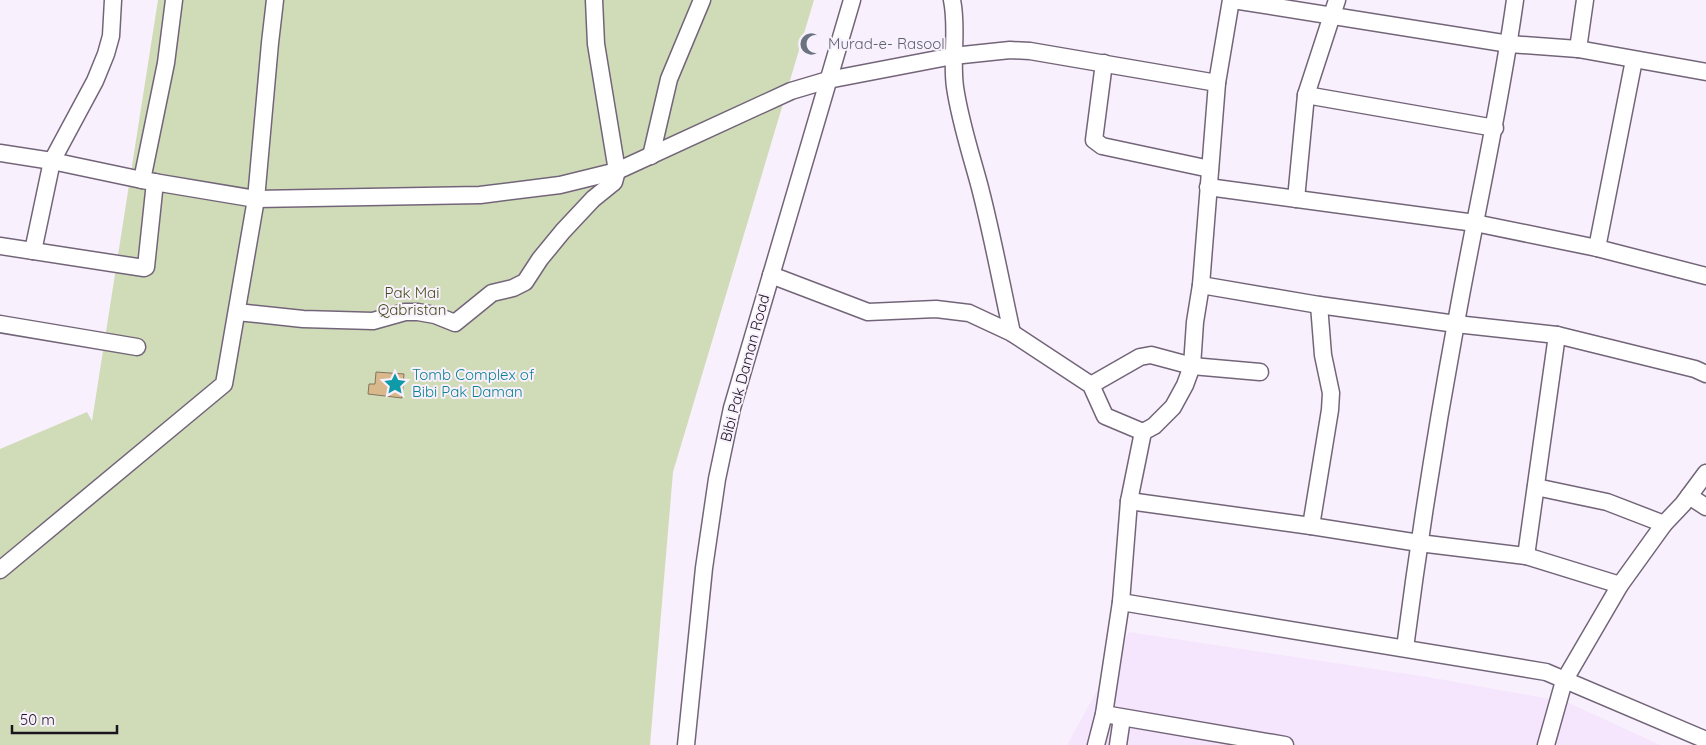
<svg xmlns="http://www.w3.org/2000/svg" width="1706" height="745" font-family="Quicksand,sans-serif">
<style>
.built{fill:#f6e6fd}
.green{fill:#d0dcb8}
.building{fill:#d9b98c;stroke:#837561}
.lines{fill:none;stroke-linecap:round;stroke-linejoin:round}
.minor-casing{stroke:#736579;stroke-width:19}
.minor{stroke:#fff;stroke-width:16}
.labels{text-anchor:middle;stroke-width:4;stroke-linejoin:round;paint-order:stroke}
.worship-label{font-size:15px;fill:#5b616d;stroke:#f9f0fd;text-anchor:start}
.park-label{font-size:15px;fill:#3f4d15;stroke:#f9f0fd}
.street-label{font-size:15px;fill:#1a151d;stroke:#f9f0fd}
.culture-label{font-size:15px;fill:#0d838f;stroke:#f9f0fd;text-anchor:start}
</style>
<rect width="100%" height="100%" fill="#f9f0fd"/>
<polygon class="built" points="1129,632 1428,677 1567,702 1660,745 1067,745"/>
<polygon class="green" points="158,0 814,0 673,472 650,745 0,745 0,449 87,412 92,421"/>
<polygon class="building" points="376,372 404,374 402,398 368,394 369,384 375,384"/>
<g class="lines">
<defs>
<g id="minor">
<path d="M952 0C958 29 951 58 955 87 960 121 970 151 979 184 992 233 1001 283 1012 333"/>
<polyline points="1233,0 1509,44 1578,49 1706,72"/>
<polyline points="1578,49 1585,0"/>
<polyline points="1104,63 1094,140 1102,146 1210,169"/>
<polyline points="1306,95 1495,128"/>
<polyline points="0,153 52,161 142,180 256,199 480,195 560,185 617,171 791,91 828,80 953,56 1010,50 1030,51 1217,83"/>
<polyline points="651,156 669,79 702,0"/>
<polyline points="142,180 166,63 174,0"/>
<polyline points="1208,187 1475,223 1597,248 1706,276"/>
<polyline points="1296,199 1306,95 1337,0"/>
<polyline points="0,246 144,268 146,267 155,182"/>
<polyline points="1597,248 1634,60"/>
<polyline points="33,251 52,161 95,81 106,54 111,36 113,0"/>
<polyline points="771,275 868,312 936,309 969,313 1012,333 1091,385 1105,416 1143,432"/>
<polyline points="1201,285 1319,305 1456,324 1557,335 1695,369 1706,374"/>
<polyline points="237,312 303,319 373,321 405,312 418,312 435,315 455,323 492,293 513,288 525,282 540,259 563,231 593,199 614,182 617,171 596,44 594,0"/>
<polyline points="0,324 137,347"/>
<polyline points="1091,385 1140,357 1151,355 1192,366 1260,372"/>
<polyline points="1536,487 1607,502 1664,524"/>
<polyline points="1689,496 1706,507"/>
<polyline points="1129,501 1311,526 1419,543 1526,556 1620,585"/>
<polyline points="1311,526 1330,410 1331,393 1323,355 1319,305"/>
<polyline points="1526,556 1557,335"/>
<polyline points="0,570 224,384 256,199 270,43 275,0"/>
<polyline points="1121,602 1546,672 1706,740"/>
<path d="M1405 648C1419 540 1436 431 1456 323 1475 215 1500 109 1515 0"/>
<polyline points="1104,714 1285,745"/>
<polyline points="686,745 704,568 717,479 732,408 852,0"/>
<polyline points="1096,745 1104,714 1121,602 1129,501 1143,432 1154,426 1173,407 1185,385 1192,366 1195,322 1201,285 1217,83 1231,0"/>
<polyline points="1118,745 1122,718"/>
<polyline points="1546,745 1564,681 1620,585 1664,524 1683,504 1706,473"/>
</g>
</defs>
<use href="#minor" class="minor-casing"/>
<use href="#minor" class="minor"/>
</g>
<defs>
<symbol id="mosque-bare" viewBox="-9 -9 18 18"><path d="M3.5-4.9A6 6 0 1 0 3.5 4.9A5 5 0 1 1 3.5-4.9Z" fill="#6b7280" stroke="#f9f0fd" stroke-width="2.5" paint-order="stroke"/></symbol>
<symbol id="sight-bare" viewBox="-9 -9 18 18"><path d="M0-6L1.8-2.2L6-1.7L2.9 1.2L3.7 5.4L0 3.3L-3.7 5.4L-2.9 1.2L-6-1.7L-1.8-2.2Z" fill="#0f9aa8" stroke="#f9f0fd" stroke-width="2.5" paint-order="stroke"/></symbol>
</defs>
<g fill-rule="evenodd">
<use href="#mosque-bare" x="795" y="28" width="32" height="32"/>
<use href="#sight-bare" x="379" y="368" width="32" height="32"/>
</g>
<g class="labels">
<g class="worship-label">
<text x="828" y="49">Murad-e- Rasool</text>
</g>
<g class="park-label">
<text x="412" y="298">Pak Mai<tspan x="412" dy="17">Qabristan</tspan></text>
</g>
<g class="street-label">
<text transform="translate(745 368) rotate(-75)" y="5">Bibi Pak Daman Road</text>
</g>
<g class="culture-label">
<text x="412" y="380">Tomb Complex of<tspan x="412" dy="17">Bibi Pak Daman</tspan></text>
</g>
</g>
<path d="M12 725v8h105v-8" fill="none" stroke="#1a151d" stroke-width="2.5"/>
<text x="20" y="725" font-size="15" fill="#1a151d" stroke="#f9f0fd" stroke-width="4" paint-order="stroke">50 m</text>
</svg>
